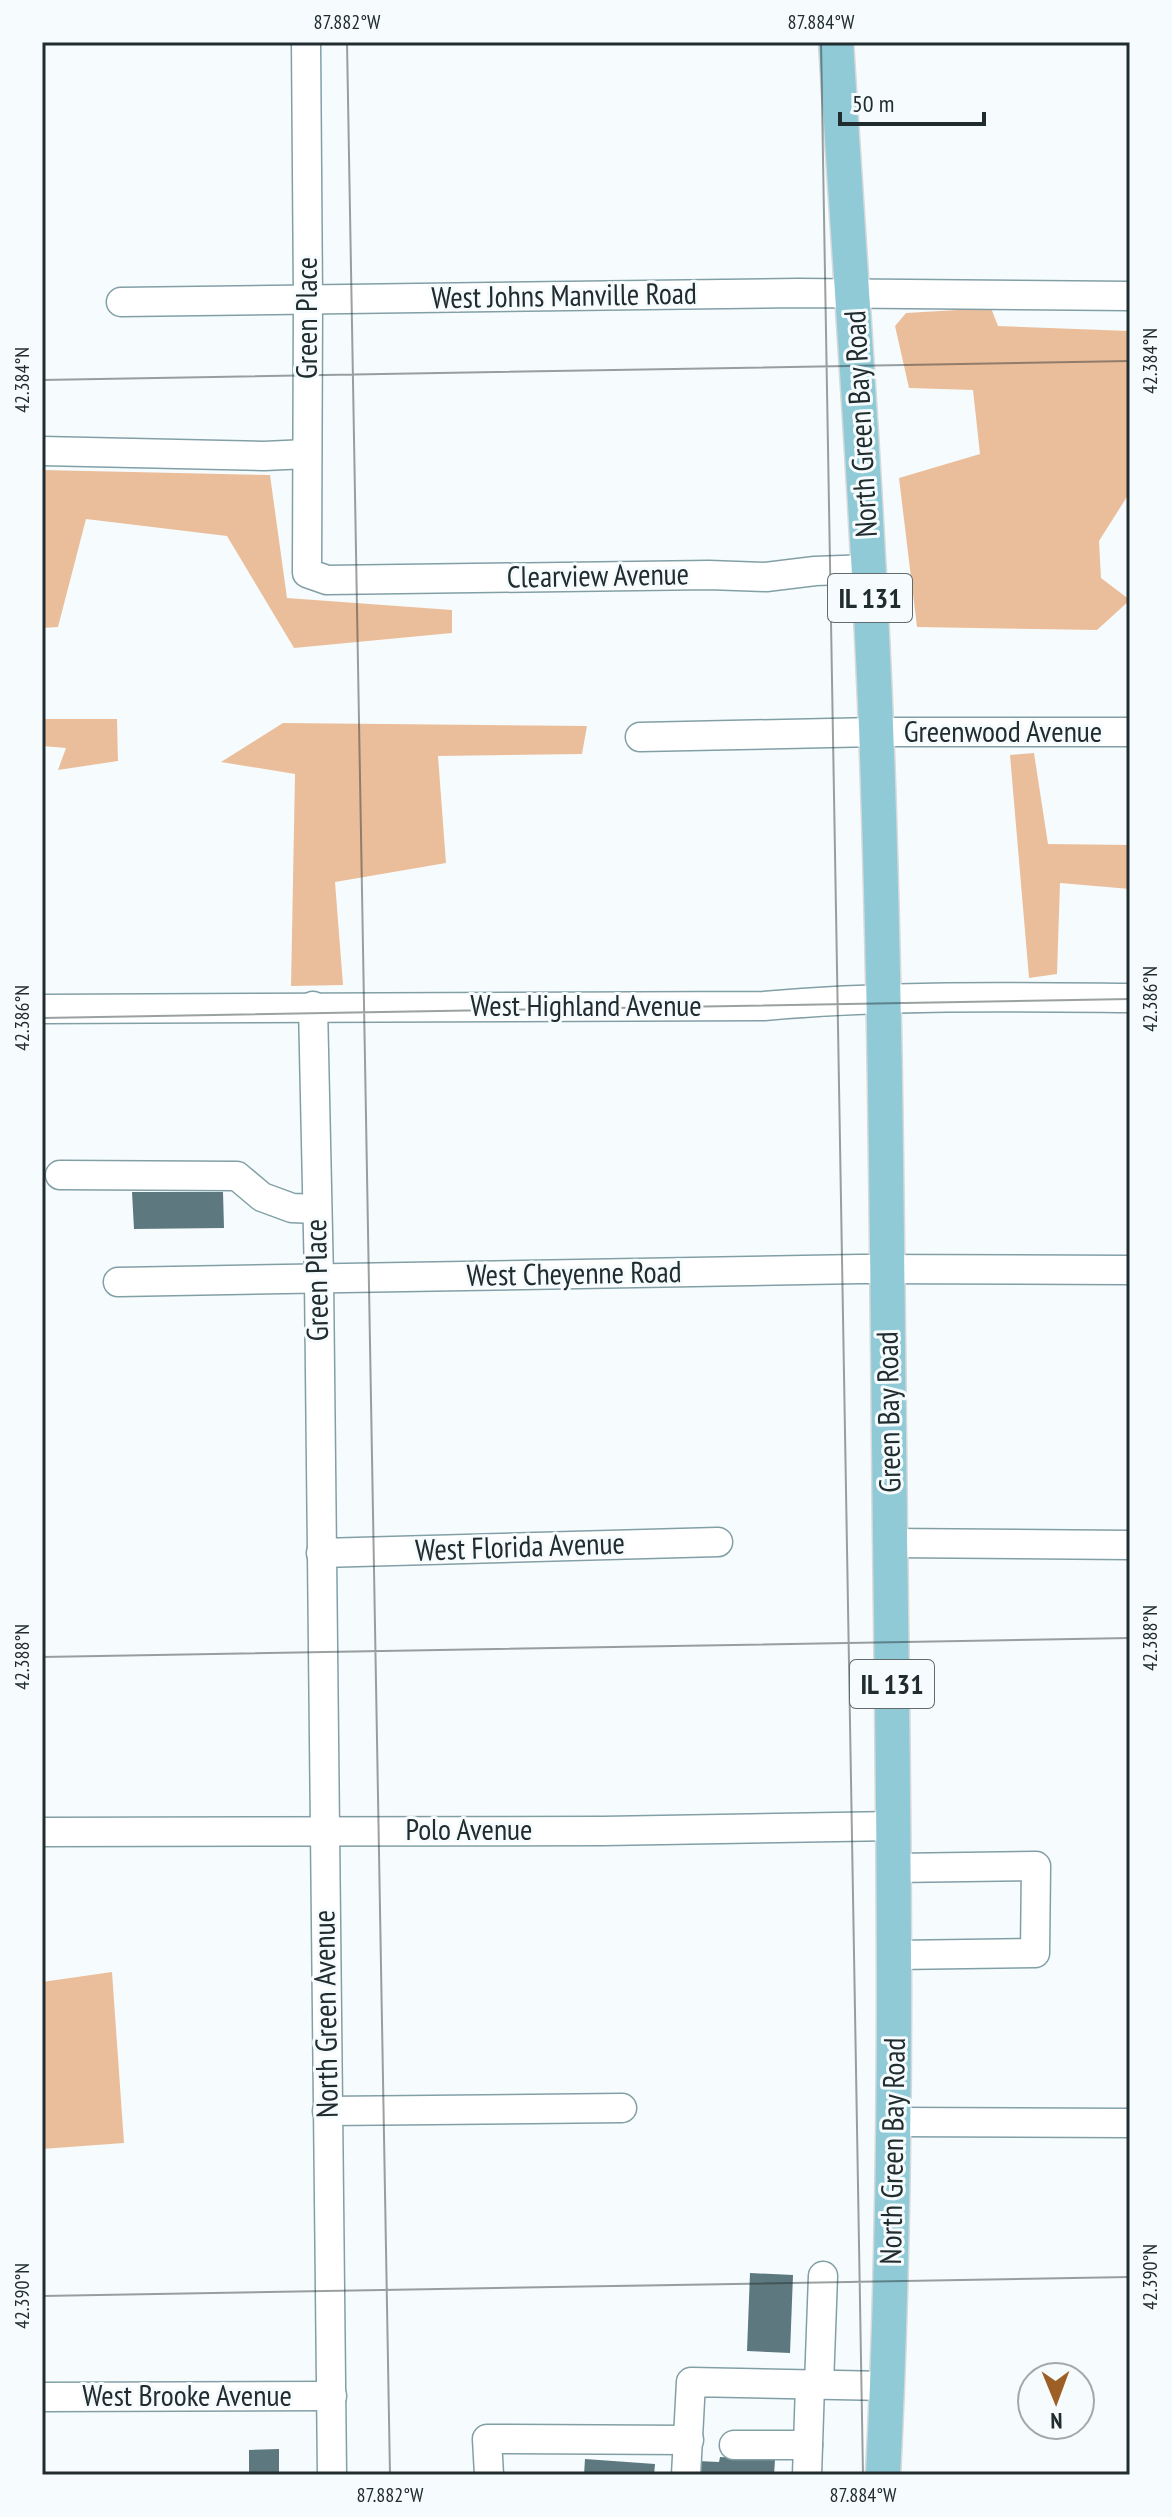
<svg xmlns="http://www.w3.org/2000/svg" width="1172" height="2517" font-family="'PT Sans Narrow',sans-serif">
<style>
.forest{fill:#ebbe9b}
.building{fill:#5d797f}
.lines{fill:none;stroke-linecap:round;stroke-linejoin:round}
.minor-casing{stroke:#829fa6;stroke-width:31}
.major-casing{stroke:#d7d9da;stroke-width:37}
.minor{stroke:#fff;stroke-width:28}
.major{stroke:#8fcad6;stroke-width:34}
.ticks{fill:none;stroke:#212c2f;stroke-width:2;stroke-opacity:0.45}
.labels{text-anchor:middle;stroke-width:6;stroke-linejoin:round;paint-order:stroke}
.shield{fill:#f6fcfe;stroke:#616a6d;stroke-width:2}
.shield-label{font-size:28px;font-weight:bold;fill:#212c2f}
.street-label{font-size:30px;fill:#212c2f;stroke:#f6fcfe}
.neatline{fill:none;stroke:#212c2f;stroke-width:3}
.ticks-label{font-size:20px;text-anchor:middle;fill:#212c2f}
</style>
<rect width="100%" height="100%" fill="#f6fcfe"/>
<g class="forest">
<polygon points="991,308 998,326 1130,331 1130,492 1099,541 1101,578 1130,600 1097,630 917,627 899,478 980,454 973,390 909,388 895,326 906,313"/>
<polygon points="42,470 270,475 287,598 452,610 452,633 294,648 227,536 86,519 58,627 42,628"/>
<polygon points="42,719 117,719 118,761 58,770 66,748 42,746"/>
<polygon points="283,723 587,726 582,754 438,756 446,863 335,882 343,985 291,986 295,774 221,762"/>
<polygon points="1034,753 1048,844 1130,845 1130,889 1060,883 1057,974 1029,978 1010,755"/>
<polygon points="112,1972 124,2143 42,2149 42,1982"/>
</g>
<g class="building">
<polygon points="132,1192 223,1192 224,1228 134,1229"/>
<polygon points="750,2273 793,2275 790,2353 747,2351"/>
<polygon points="279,2449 279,2474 249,2475 249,2450"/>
<polygon points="720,2457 775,2460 774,2475 697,2475 698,2461 719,2462"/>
<polygon points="585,2459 655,2464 654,2475 584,2475"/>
</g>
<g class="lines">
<defs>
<g id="minor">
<polyline points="306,42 308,299 307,573 327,580 709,575 766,577 815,571 869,569"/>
<polyline points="121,302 798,293 1130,296"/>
<polyline points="42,451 264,456 307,454"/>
<polyline points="640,737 876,732 1130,732"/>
<polyline points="313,1006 319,1279 332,2475"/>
<path d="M42 1009 764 1006C886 995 1007 997 1130 998"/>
<polyline points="60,1175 237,1176 262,1197 292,1208 316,1209"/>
<polyline points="118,1282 860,1269 1130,1270"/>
<polyline points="890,1543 1130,1545"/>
<polyline points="321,1553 718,1542"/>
<polyline points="42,1832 603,1831 895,1826"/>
<polyline points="895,1868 1036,1866 1035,1953 896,1955"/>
<polyline points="327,2111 622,2108"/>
<polyline points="894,2122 1130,2123"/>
<polyline points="819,2385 823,2276"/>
<polyline points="42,2397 332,2396"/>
<polyline points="734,2445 808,2445"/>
<polyline points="489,2475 487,2439 689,2440"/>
<polyline points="686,2475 691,2382 887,2386"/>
<polyline points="807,2475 810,2385"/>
</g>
<path id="major" d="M836 42C850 270 867 498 876 726 886 995 887 1264 890 1533 894 1847 899 2161 883 2475"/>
</defs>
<use href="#minor" class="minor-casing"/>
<use href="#major" class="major-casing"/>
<use href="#minor" class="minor"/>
<use href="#major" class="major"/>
</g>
<path class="ticks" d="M347 42 390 2475M821 42 863 2475M42 380 1130 361M42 1018 1130 999M42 1657 1130 1638M42 2296 1130 2277"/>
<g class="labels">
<g class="shield">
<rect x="828" y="574" width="84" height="48" rx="6"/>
<rect x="850" y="1660" width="84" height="48" rx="6"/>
</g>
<g class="shield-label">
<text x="870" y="608">IL 131</text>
<text x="892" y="1694">IL 131</text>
</g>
<g class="street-label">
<text transform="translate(564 296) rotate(-1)" y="10">West Johns Manville Road</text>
<text transform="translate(307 318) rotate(-90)" y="10">Green Place</text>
<text transform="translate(861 424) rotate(-93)" y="10">North Green Bay Road</text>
<text transform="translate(598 576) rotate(-1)" y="10">Clearview Avenue</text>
<text x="1003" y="742">Greenwood Avenue</text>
<text x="586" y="1016">West Highland Avenue</text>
<text transform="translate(574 1274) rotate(-1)" y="10">West Cheyenne Road</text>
<text transform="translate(317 1280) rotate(-91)" y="10">Green Place</text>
<text transform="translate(889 1412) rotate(-91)" y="10">Green Bay Road</text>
<text transform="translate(520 1547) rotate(-2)" y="10">West Florida Avenue</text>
<text x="469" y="1840">Polo Avenue</text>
<text transform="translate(326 2014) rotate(-91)" y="10">North Green Avenue</text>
<text transform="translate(893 2151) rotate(-89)" y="10">North Green Bay Road</text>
<text x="187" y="2406">West Brooke Avenue</text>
</g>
</g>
<rect width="1172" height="2517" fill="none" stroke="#f6fcfe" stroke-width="88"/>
<g transform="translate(1056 2401) rotate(179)"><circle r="38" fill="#f6fcfe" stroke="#a1a9ab" stroke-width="2"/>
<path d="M0-6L14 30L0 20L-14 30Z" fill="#9e5f26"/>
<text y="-12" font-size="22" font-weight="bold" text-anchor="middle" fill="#212c2f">N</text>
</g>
<path d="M840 112v12h144v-12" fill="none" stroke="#212c2f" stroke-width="4"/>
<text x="852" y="112" font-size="24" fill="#212c2f" stroke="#f6fcfe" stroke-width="6" paint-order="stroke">50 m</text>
<rect x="44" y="44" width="1084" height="2429" class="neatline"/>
<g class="ticks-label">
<text x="347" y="29">87.882°W</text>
<text x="821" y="29">87.884°W</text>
<text transform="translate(1150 361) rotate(-90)" y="7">42.384°N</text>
<text transform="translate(22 380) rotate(-90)" y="7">42.384°N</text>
<text transform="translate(1150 999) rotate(-90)" y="7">42.386°N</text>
<text transform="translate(22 1018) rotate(-90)" y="7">42.386°N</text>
<text transform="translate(1150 1638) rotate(-90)" y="7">42.388°N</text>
<text transform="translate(22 1657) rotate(-90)" y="7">42.388°N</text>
<text transform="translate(1150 2277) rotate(-90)" y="7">42.390°N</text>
<text transform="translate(22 2296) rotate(-90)" y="7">42.390°N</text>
<text x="390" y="2502">87.882°W</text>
<text x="863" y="2502">87.884°W</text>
</g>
</svg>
